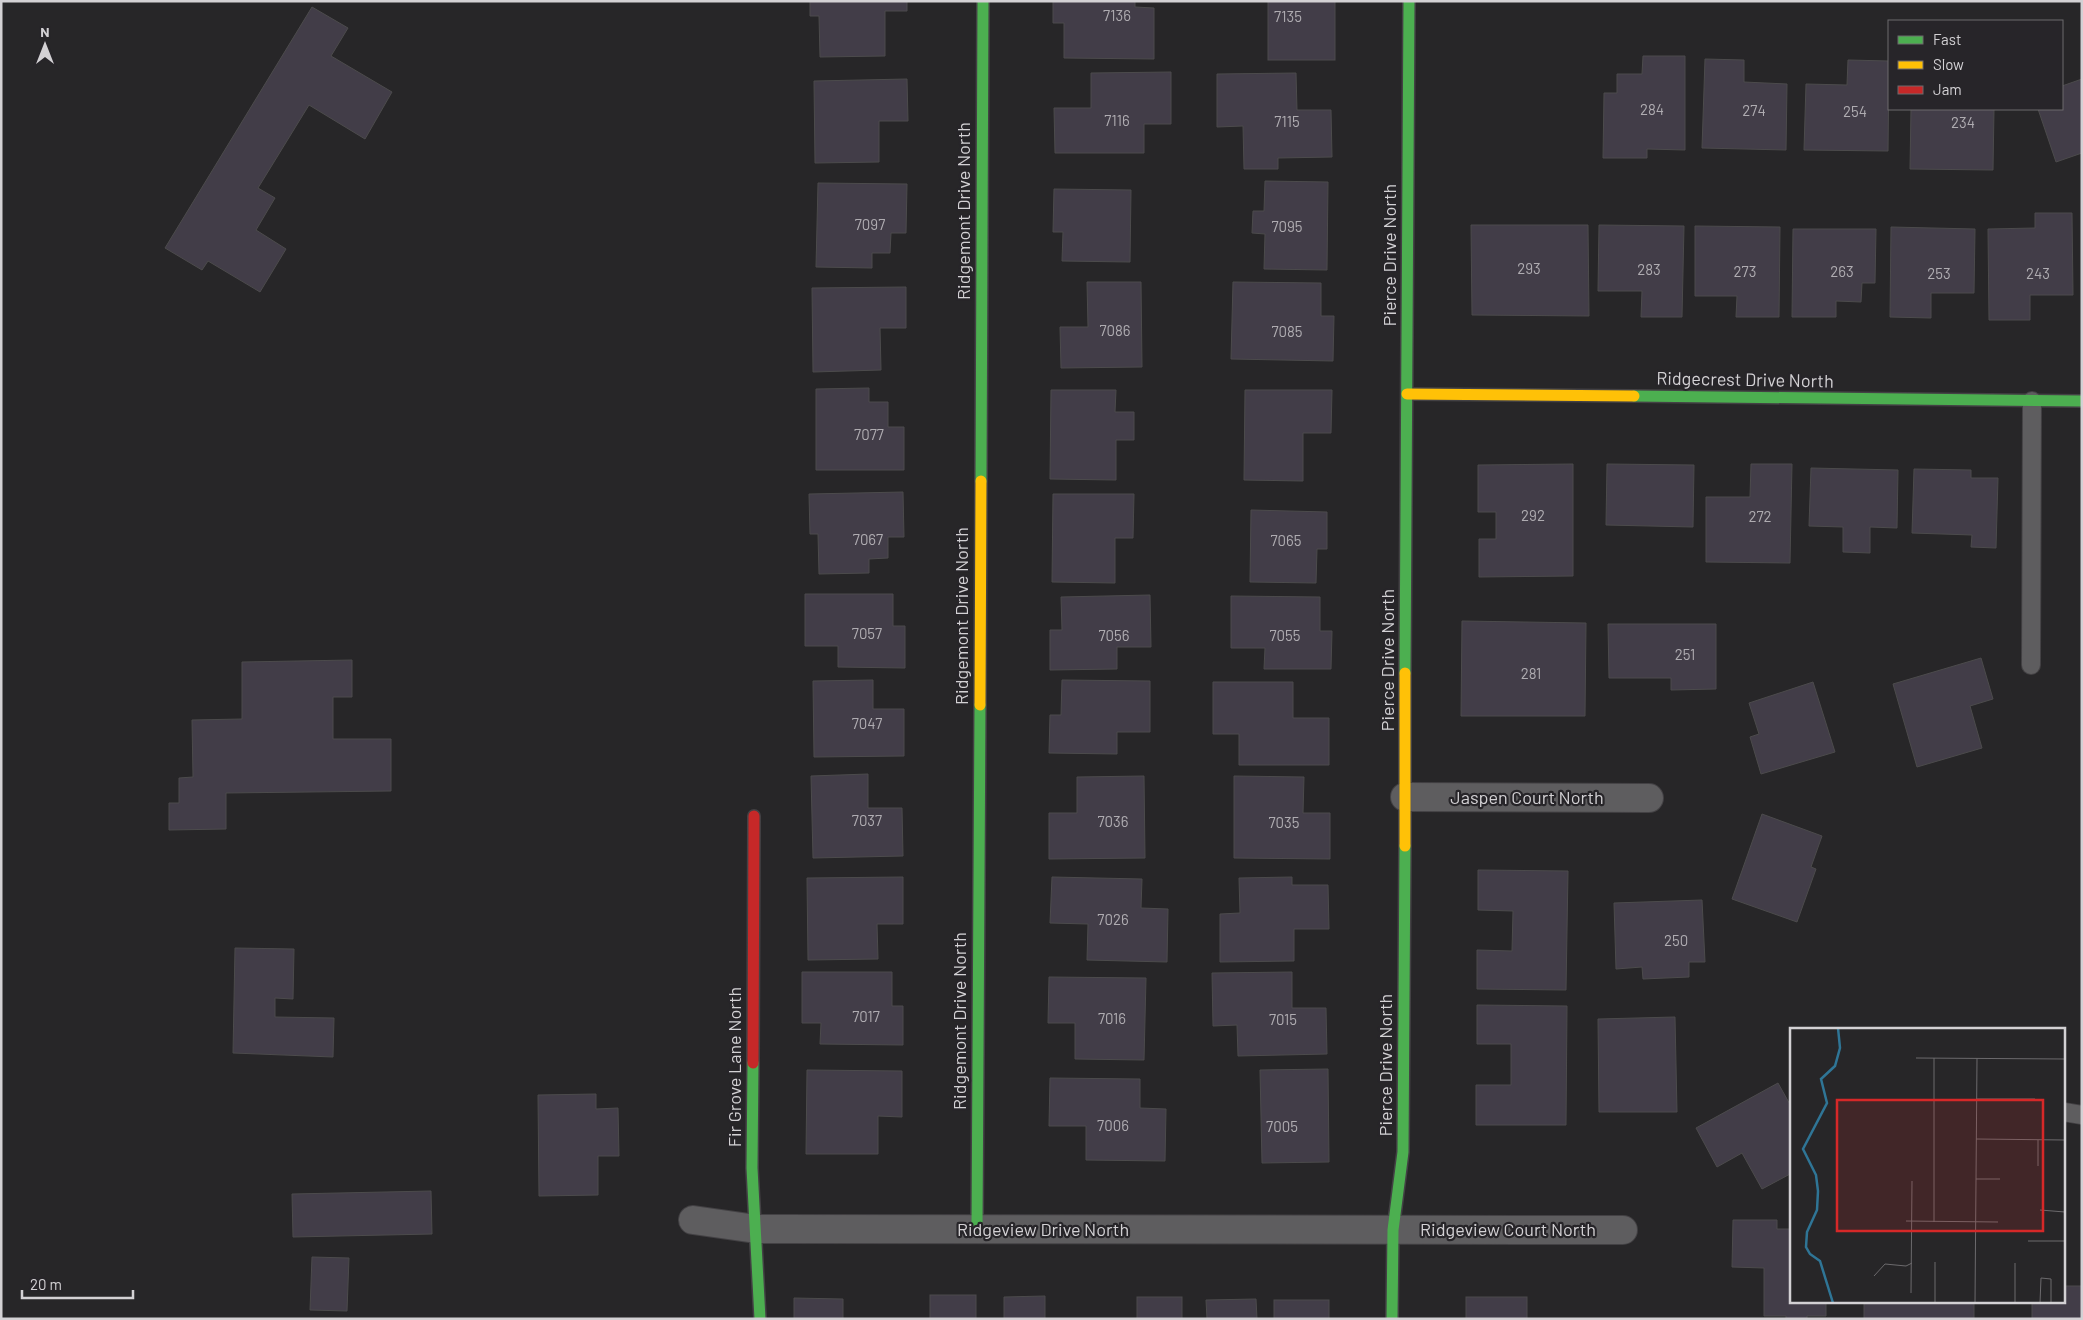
<svg xmlns="http://www.w3.org/2000/svg" width="2083" height="1320" font-family="Barlow,sans-serif">
<style>
.building{fill:#423d48;stroke:#4c4b4c}
.lines{fill:none;stroke-linecap:round;stroke-linejoin:round}
.lane-casing{stroke:#434144;stroke-width:20}
.street-casing{stroke:#434144;stroke-width:30}
.fast-casing{stroke:#434144;stroke-width:14}
.slow-casing{stroke:#434144;stroke-width:14}
.jam-casing{stroke:#434144;stroke-width:14}
.lane{stroke:#5e5d5f;stroke-width:18}
.street{stroke:#5e5d5f;stroke-width:28}
.fast{stroke:#4caf50;stroke-width:11}
.slow{stroke:#ffc107;stroke-width:11}
.jam{stroke:#c62828;stroke-width:11}
.labels{text-anchor:middle;stroke-width:4.5;stroke-linejoin:round;paint-order:stroke}
.number-label{font-size:15px;fill:#afacb1}
.street-label{font-size:18px;fill:#d3d1d4;stroke:#272529}
.inset-river{fill:none;stroke:#2f7596;stroke-width:2.5}
.inset-road{fill:none;stroke:#6c6a6d;stroke-width:1}
.view{fill:#d62828;fill-opacity:0.15;stroke:#d62828;stroke-width:2.5}
.inset-edge{fill:none;stroke:#d3d1d4;stroke-width:2.5}
</style>
<rect width="100%" height="100%" fill="#272628"/>
<g class="building">
<polygon points="810,1 907,1 907,11 885,11 885,56 820,57 819,16 810,16"/>
<polygon points="1053,1 1135,1 1135,7 1154,8 1154,59 1064,58 1064,23 1053,23"/>
<rect x="1268" y="1" width="67" height="59"/>
<polygon points="312,7 348,28 331,56 392,92 365,139 309,105 258,188 275,198 256,230 286,249 260,292 208,261 202,270 165,248"/>
<polygon points="1643,56 1685,56 1685,150 1647,149 1647,158 1603,158 1604,93 1617,93 1617,74 1642,74"/>
<polygon points="1705,59 1744,60 1744,82 1787,84 1786,150 1702,148"/>
<polygon points="1848,60 1889,61 1888,151 1804,150 1806,84 1847,85"/>
<polygon points="1171,72 1171,124 1144,124 1144,153 1055,153 1054,108 1091,108 1091,73"/>
<polygon points="1296,73 1297,110 1331,110 1332,157 1278,158 1278,169 1244,169 1243,126 1217,127 1217,74"/>
<polygon points="907,79 908,121 879,121 879,162 815,163 814,81"/>
<polygon points="2082,79 2082,153 2056,162 2038,109 2062,109 2062,86"/>
<polygon points="1911,109 1994,109 1993,170 1910,169"/>
<polygon points="1265,181 1328,182 1327,270 1264,269 1265,234 1252,233 1253,211 1264,211"/>
<polygon points="818,183 907,184 906,233 891,233 890,253 872,253 872,268 816,267"/>
<polygon points="1054,189 1131,190 1130,262 1062,261 1063,232 1053,232"/>
<polygon points="2035,213 2072,213 2073,295 2030,295 2030,320 1989,320 1988,229 2035,228"/>
<polygon points="1471,225 1588,225 1589,316 1472,315"/>
<polygon points="1599,225 1684,226 1682,317 1641,317 1642,291 1598,291"/>
<polygon points="1695,226 1780,227 1779,317 1736,317 1737,296 1695,296"/>
<polygon points="1891,227 1975,229 1974,293 1931,293 1931,318 1890,317"/>
<polygon points="1793,229 1876,229 1875,283 1862,283 1861,302 1836,301 1836,317 1792,317"/>
<polygon points="1087,282 1141,282 1142,367 1061,368 1060,327 1088,327"/>
<polygon points="1233,282 1321,283 1321,316 1334,316 1333,361 1231,359"/>
<polygon points="906,287 906,328 880,328 881,370 813,372 812,288"/>
<polygon points="869,388 869,402 888,402 888,427 904,427 904,470 816,470 816,389"/>
<polygon points="1051,390 1116,390 1115,412 1134,412 1134,440 1116,440 1116,480 1050,479"/>
<polygon points="1245,390 1332,390 1331,433 1303,433 1303,481 1244,480"/>
<polygon points="1573,464 1573,576 1479,577 1479,539 1496,539 1496,512 1478,512 1478,465"/>
<polygon points="1607,464 1694,465 1693,527 1606,525"/>
<polygon points="1751,464 1792,464 1790,563 1706,562 1706,497 1750,497"/>
<polygon points="1811,468 1898,470 1897,528 1870,527 1870,553 1843,552 1843,527 1809,526"/>
<polygon points="1914,469 1971,470 1971,478 1998,478 1996,548 1971,547 1972,535 1912,533"/>
<polygon points="903,492 904,537 888,537 888,558 869,559 869,573 819,574 818,534 810,534 809,494"/>
<polygon points="1053,494 1134,494 1133,538 1115,538 1115,583 1052,582"/>
<polygon points="1251,510 1327,512 1327,549 1317,549 1316,583 1250,582"/>
<polygon points="805,594 893,594 893,626 905,626 905,668 838,667 838,646 805,646"/>
<polygon points="1150,595 1151,647 1117,647 1117,669 1050,670 1050,630 1062,630 1061,597"/>
<polygon points="1231,596 1320,597 1320,631 1332,631 1331,669 1264,669 1265,648 1231,648"/>
<polygon points="1462,621 1586,623 1585,716 1461,716"/>
<polygon points="1608,624 1716,624 1716,689 1671,690 1671,678 1609,678"/>
<polygon points="1981,658 1993,699 1970,706 1982,748 1917,767 1893,684"/>
<polygon points="352,660 352,697 333,697 333,739 391,739 391,791 226,793 226,829 169,830 169,803 179,803 179,778 193,777 192,720 242,719 242,662"/>
<polygon points="873,680 873,709 904,709 904,756 814,757 813,681"/>
<polygon points="1062,680 1150,681 1150,732 1117,732 1117,754 1049,753 1050,715 1061,715"/>
<polygon points="1213,682 1293,682 1293,718 1329,718 1329,765 1239,765 1239,734 1213,734"/>
<polygon points="1813,682 1835,752 1761,774 1750,737 1759,734 1749,703"/>
<polygon points="868,774 868,808 902,808 903,856 813,858 811,776"/>
<polygon points="1144,776 1145,858 1049,859 1049,813 1077,813 1077,777"/>
<polygon points="1234,776 1304,777 1303,813 1330,813 1330,859 1234,858"/>
<polygon points="1762,814 1822,836 1811,867 1816,869 1797,922 1732,899"/>
<polygon points="1478,870 1568,871 1566,990 1477,989 1477,950 1512,951 1513,911 1478,910"/>
<polygon points="903,877 903,924 877,924 878,959 808,960 807,878"/>
<polygon points="1052,877 1142,879 1141,908 1168,909 1167,962 1087,960 1088,924 1050,923"/>
<polygon points="1292,877 1292,885 1328,885 1329,929 1294,929 1294,961 1220,962 1220,914 1240,913 1239,878"/>
<polygon points="1702,900 1705,962 1689,962 1689,977 1643,979 1642,967 1616,969 1614,903"/>
<polygon points="235,948 294,949 293,999 275,998 275,1017 334,1018 333,1057 233,1053"/>
<polygon points="802,972 892,972 892,1006 903,1006 903,1045 820,1044 821,1023 802,1023"/>
<polygon points="1292,972 1292,1008 1326,1008 1327,1054 1238,1056 1237,1025 1213,1026 1212,973"/>
<polygon points="1049,977 1146,978 1144,1060 1075,1059 1075,1023 1048,1023"/>
<polygon points="1477,1005 1567,1006 1566,1125 1476,1125 1476,1085 1511,1085 1511,1044 1477,1044"/>
<polygon points="1675,1017 1677,1112 1599,1112 1598,1019"/>
<polygon points="1328,1069 1329,1162 1262,1163 1260,1070"/>
<polygon points="807,1070 902,1071 902,1117 878,1116 878,1154 806,1154"/>
<polygon points="1050,1078 1140,1079 1140,1108 1166,1109 1165,1161 1086,1160 1086,1126 1049,1126"/>
<polygon points="1778,1083 1792,1108 1792,1173 1762,1189 1742,1153 1717,1167 1696,1128"/>
<polygon points="596,1094 596,1109 618,1108 619,1156 598,1156 598,1195 539,1196 538,1095"/>
<polygon points="431,1191 432,1234 293,1237 292,1194"/>
<polygon points="1733,1220 1777,1220 1777,1229 1792,1229 1792,1301 1826,1301 1826,1316 1807,1316 1807,1319 1786,1319 1786,1316 1764,1316 1764,1268 1732,1267"/>
<polygon points="312,1257 349,1258 347,1311 310,1310"/>
<polygon points="2064,1286 2082,1286 2082,1319 2032,1319 2032,1301 2064,1301"/>
<rect x="930" y="1295" width="46" height="24"/>
<polygon points="1045,1296 1045,1319 1004,1319 1004,1297"/>
<rect x="1137" y="1297" width="45" height="22"/>
<rect x="1466" y="1297" width="61" height="22"/>
<polygon points="794,1298 843,1299 843,1319 794,1319"/>
<polygon points="1256,1299 1257,1319 1207,1319 1206,1300"/>
<rect x="1274" y="1300" width="55" height="19"/>
<rect x="1864" y="1301" width="110" height="18"/>
</g>
<g class="lines">
<defs>
<g id="lane">
<polyline points="2031,665 2032,401"/>
<polyline points="2064,1112 2082,1115"/>
</g>
<g id="street">
<polyline points="1405,797 1649,798"/>
<polyline points="693,1220 756,1229 1623,1230"/>
</g>
<g id="fast">
<polyline points="1634,396 2082,401"/>
<polyline points="981,481 983,1"/>
<polyline points="1405,673 1409,1"/>
<polyline points="753,1063 752,1168 760,1319"/>
<polyline points="977,1230 980,705"/>
<polyline points="1392,1319 1393,1230 1403,1152 1405,846"/>
</g>
<g id="slow">
<polyline points="1407,394 1634,396"/>
<polyline points="980,705 981,481"/>
<polyline points="1405,846 1405,673"/>
</g>
<polyline id="jam" points="753,1063 754,816"/>
</defs>
<use href="#lane" class="lane-casing"/>
<use href="#street" class="street-casing"/>
<use href="#fast" class="fast-casing"/>
<use href="#slow" class="slow-casing"/>
<use href="#jam" class="jam-casing"/>
<use href="#lane" class="lane"/>
<use href="#street" class="street"/>
<use href="#fast" class="fast"/>
<use href="#slow" class="slow"/>
<use href="#jam" class="jam"/>
</g>
<g class="labels">
<g class="number-label">
<text x="1117" y="21">7136</text>
<text x="1288" y="22">7135</text>
<text x="1652" y="115">284</text>
<text x="1754" y="116">274</text>
<text x="1855" y="117">254</text>
<text x="1117" y="126">7116</text>
<text x="1287" y="127">7115</text>
<text x="1963" y="128">234</text>
<text x="870" y="230">7097</text>
<text x="1287" y="232">7095</text>
<text x="1529" y="274">293</text>
<text x="1649" y="275">283</text>
<text x="1745" y="277">273</text>
<text x="1842" y="277">263</text>
<text x="1939" y="279">253</text>
<text x="2038" y="279">243</text>
<text x="1115" y="336">7086</text>
<text x="1287" y="337">7085</text>
<text x="869" y="440">7077</text>
<text x="1533" y="521">292</text>
<text x="1760" y="522">272</text>
<text x="868" y="545">7067</text>
<text x="1286" y="546">7065</text>
<text x="867" y="639">7057</text>
<text x="1114" y="641">7056</text>
<text x="1285" y="641">7055</text>
<text x="1685" y="660">251</text>
<text x="1531" y="679">281</text>
<text x="867" y="729">7047</text>
<text x="867" y="826">7037</text>
<text x="1113" y="827">7036</text>
<text x="1284" y="828">7035</text>
<text x="1113" y="925">7026</text>
<text x="1676" y="946">250</text>
<text x="866" y="1022">7017</text>
<text x="1112" y="1024">7016</text>
<text x="1283" y="1025">7015</text>
<text x="1113" y="1131">7006</text>
<text x="1282" y="1132">7005</text>
</g>
<g class="street-label">
<text transform="translate(964 211) rotate(-90)" y="6">Ridgemont Drive North</text>
<text transform="translate(1390 255) rotate(-90)" y="6">Pierce Drive North</text>
<text transform="translate(1745 380) rotate(1)" y="6">Ridgecrest Drive North</text>
<text transform="translate(962 616) rotate(-90)" y="6">Ridgemont Drive North</text>
<text transform="translate(1388 660) rotate(-90)" y="6">Pierce Drive North</text>
<text x="1527" y="804">Jaspen Court North</text>
<text transform="translate(960 1021) rotate(-90)" y="6">Ridgemont Drive North</text>
<text transform="translate(1386 1065) rotate(-90)" y="6">Pierce Drive North</text>
<text transform="translate(735 1067) rotate(-90)" y="6">Fir Grove Lane North</text>
<text x="1043" y="1236">Ridgeview Drive North</text>
<text x="1508" y="1236">Ridgeview Court North</text>
</g>
</g>
<g transform="translate(1790 1028)">
<rect width="275" height="275" fill="#272628"/>
<path class="inset-river" d="M43 275 30 233 20 226 16 219 17 204 27 182 28 163 26 147 13 121 37 75 31 51 45 38 50 20 48 0"/>
<path class="inset-road" d="M275 0V20M126 30 275 31M186 71H245M275 89V153M186 111 275 112M248 138V112M186 151H210M250 182 275 184M116 193 208 194M144 194V30M238 213H275M84 248 95 236 116 238 122 235M121 265 122 153M145 275V234M185 275 187 30M225 275V235M250 275 251 250 261 251V275"/>
<path class="view" d="M47 72H253V203H47Z"/>
<rect width="275" height="275" class="inset-edge"/>
</g>
<rect width="2083" height="1320" fill="none" stroke="#d3d1d4" stroke-width="5"/>
<rect x="1888" y="20" width="175" height="90" fill="#272529" stroke="#6c6a6d"/>
<rect x="1898" y="36" width="25" height="8" fill="#4caf50" stroke="#6c6a6d"/>
<text x="1933" y="45" font-size="15" fill="#d3d1d4">Fast</text>
<rect x="1898" y="61" width="25" height="8" fill="#ffc107" stroke="#6c6a6d"/>
<text x="1933" y="70" font-size="15" fill="#d3d1d4">Slow</text>
<rect x="1898" y="86" width="25" height="8" fill="#c62828" stroke="#6c6a6d"/>
<text x="1933" y="95" font-size="15" fill="#d3d1d4">Jam</text>
<g transform="translate(45 45)" stroke="#272529" stroke-width="4" paint-order="stroke">
<path d="M0-4L9 19L0 12L-9 19Z" fill="#d3d1d4"/>
<text y="-8" font-size="14" font-weight="bold" text-anchor="middle" fill="#d3d1d4">N</text>
</g>
<path d="M22 1290v8h111v-8" fill="none" stroke="#d3d1d4" stroke-width="2.5"/>
<text x="30" y="1290" font-size="15" fill="#d3d1d4" stroke="#272529" stroke-width="4" paint-order="stroke">20 m</text>
</svg>
